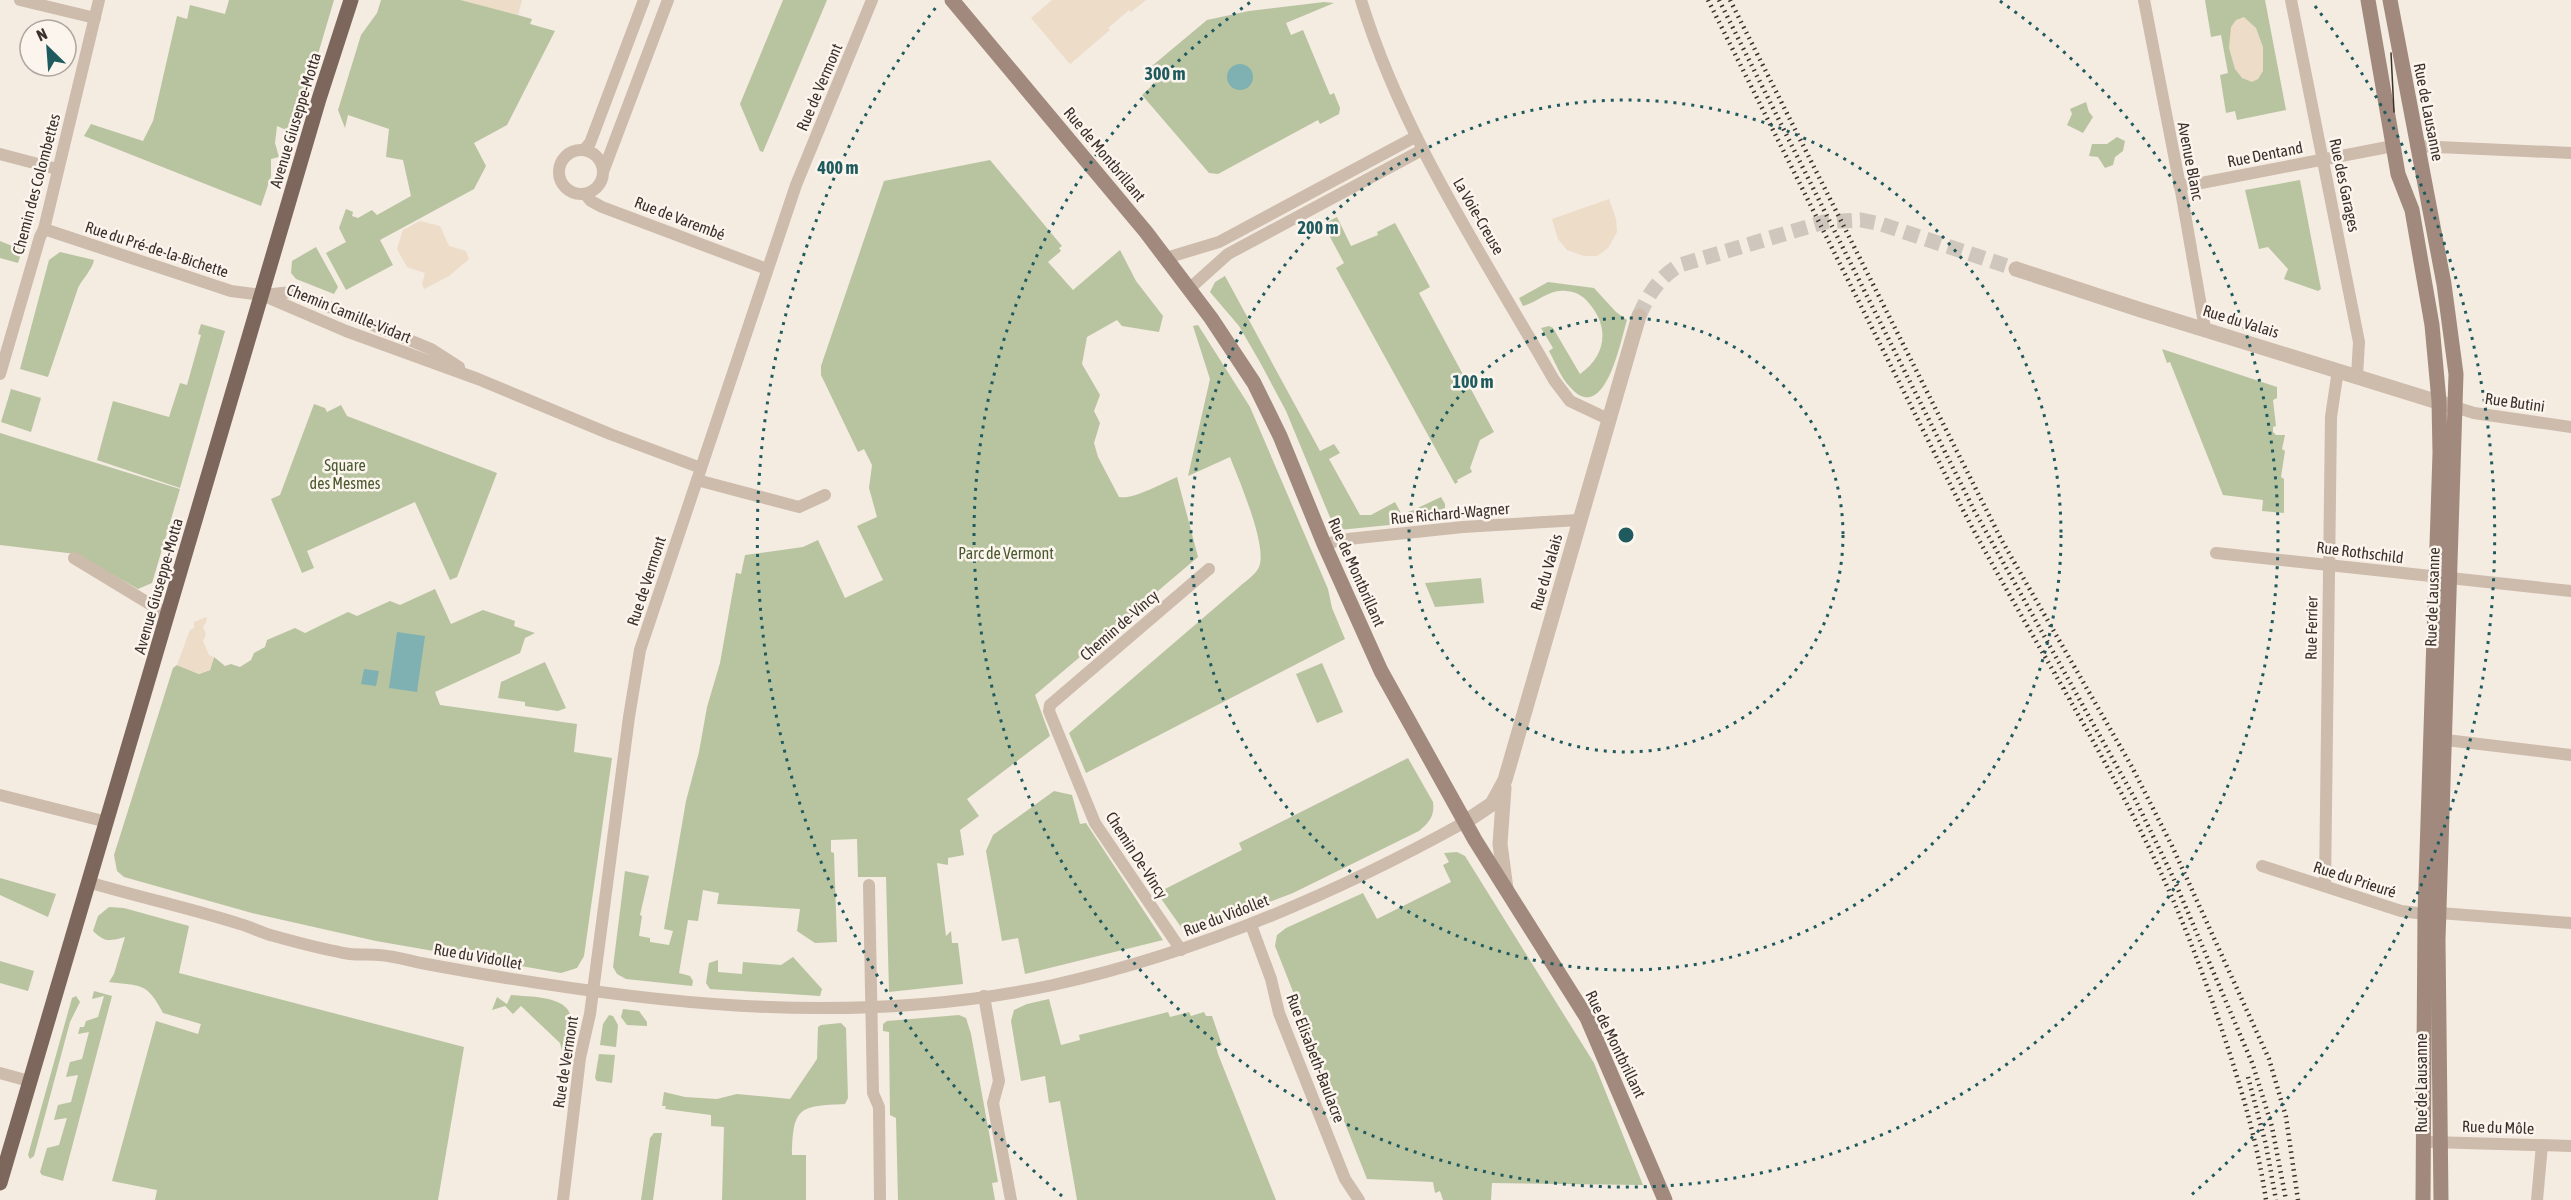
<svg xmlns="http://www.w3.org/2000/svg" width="2571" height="1200" font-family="'Asap Condensed',sans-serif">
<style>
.green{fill:#b8c4a0}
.plaza{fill:#ecdcc8}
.water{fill:#7fb0b2}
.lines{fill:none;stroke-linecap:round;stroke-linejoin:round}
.tertiary-tunnel{stroke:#cfc6bd;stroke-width:15;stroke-dasharray:15 8;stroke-linecap:butt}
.minor{stroke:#cdbbac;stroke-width:12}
.tertiary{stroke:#cdbbac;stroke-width:15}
.secondary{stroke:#a18a7d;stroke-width:15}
.primary{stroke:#7d675c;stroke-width:15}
.tram{stroke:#3b302b;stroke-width:1.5}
.rail{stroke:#3b302b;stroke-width:4.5;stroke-dasharray:1.5 4.5;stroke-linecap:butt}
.ring{fill:none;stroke:#1f5a5e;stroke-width:3;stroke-dasharray:3 6}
.labels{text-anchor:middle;stroke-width:5;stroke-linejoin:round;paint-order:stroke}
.street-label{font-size:16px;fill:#3b302b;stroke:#fbf5ee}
.park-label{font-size:16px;fill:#4a5a2e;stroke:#fbf5ee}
.centre{fill:#1f5a5e;stroke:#fbf5ee;stroke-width:3}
.ring-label{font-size:18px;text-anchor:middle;font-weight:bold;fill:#1f5a5e;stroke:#fbf5ee;stroke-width:5;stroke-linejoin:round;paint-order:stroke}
</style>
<rect width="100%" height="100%" fill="#f4ebe1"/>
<g class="green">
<polygon points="229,0 334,0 289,152 285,150 284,129 277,126 275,143 279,157 271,159 271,176 261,206 84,136 91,124 143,141 153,121 177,16 187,19 190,5 225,14"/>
<polygon points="381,0 506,0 504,11 532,19 530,24 555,31 507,125 474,143 486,166 474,189 380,240 393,265 346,290 326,253 346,242 339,228 346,209 353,212 352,216 358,218 372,210 377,215 411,196 403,160 386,157 389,129 348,115 345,128 338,110 361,35 377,13"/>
<polygon points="783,0 827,0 763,152 760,151 740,104"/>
<polygon points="2205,0 2265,0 2286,110 2237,120 2235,111 2226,113 2220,75 2228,73 2221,35 2211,37"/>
<polygon points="1324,2 1334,3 1286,23 1291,35 1303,30 1330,95 1334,93 1340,108 1339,114 1320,124 1318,120 1218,174 1209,173 1142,95 1155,83 1152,66 1207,20 1249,11"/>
<polygon points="2086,102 2089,112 2093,117 2083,133 2067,125 2072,114 2070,109"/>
<polygon points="2117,137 2125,141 2123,151 2115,157 2113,165 2105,168 2098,157 2089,156 2092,144 2107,144"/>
<path d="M990 160 1062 246 1059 248 1061 251 1048 262 1073 290 1120 250 1136 281 1163 316 1159 332 1122 326 1117 320 1087 337 1082 364 1100 395 1094 411 1100 423 1094 443 1098 457 1119 497C1133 500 1163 483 1177 477L1198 557 1035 695 1050 736 967 799 979 816 960 830 964 855 948 858V865L937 863 946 936 951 931 952 943H958L963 984 889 992 886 877H858L857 839 831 840V852L834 853 837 942 815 943 797 931 800 909 717 904 719 893 703 890 698 921 688 920 679 973 690 976 693 981 692 986 626 979 617 974 613 967 625 871 649 876 640 915 642 916 639 936 650 938V942L669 945 673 931 664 929 686 801 699 752 707 707 720 663 736 573 741 574 745 555 803 547 818 540 845 598 883 580 857 526 877 517 869 488 872 465 864 449 858 452 821 375V366L884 181Z"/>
<polygon points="2300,180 2321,289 2318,291 2284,279 2288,269 2268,247 2259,249 2245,190"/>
<polygon points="1337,217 1351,246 1378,235 1377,232 1395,223 1430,287 1419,293 1494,432 1480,440 1470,468 1472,472 1457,480 1458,482 1455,484 1336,268 1344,263 1323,224"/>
<polygon points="0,241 22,250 18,263 0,258"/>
<polygon points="316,247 338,287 334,294 296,279 291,273 292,261"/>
<path d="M60 252 94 260C92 270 83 278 78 288L48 377 20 369 49 260Z"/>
<polygon points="1225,276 1320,451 1334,444 1340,453 1329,459 1360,515 1371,515 1395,502 1401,513 1405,514 1441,497 1445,504 1445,514 1440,520 1339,530 1334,527 1286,411 1261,364 1239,326 1210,292 1215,282"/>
<path d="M1548 282 1594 288 1616 312 1627 320C1621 339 1605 427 1570 387 1561 378 1555 362 1549 351L1553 348 1541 328 1549 326 1553 328 1580 374C1604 357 1610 331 1592 307 1585 297 1578 292 1566 291 1549 289 1538 302 1523 306L1519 298Z"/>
<polygon points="201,324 225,331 180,488 97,460 113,401 169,417 180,383 187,385 201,335 198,334"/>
<path d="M1198 325 1250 407 1328 589 1332 608 1345 639 1086 773 1069 733 1238 588C1244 582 1254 576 1258 569 1270 550 1238 478 1230 457L1188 476 1210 379 1193 326Z"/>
<polygon points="2162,349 2277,387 2277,398 2273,400 2276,426 2273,427 2273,432 2276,435 2285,435 2282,449 2285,451 2281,477 2284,479 2284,513 2262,511 2263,500 2223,495 2170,362 2167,363"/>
<polygon points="11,389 41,398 31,432 1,422"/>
<polygon points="314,404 325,408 327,412 341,405 347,416 497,473 457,577 450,580 415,502 307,551 314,568 302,573 271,499 280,495"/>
<polygon points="0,433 180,489 152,583 138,589 76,554 0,545"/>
<polygon points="1481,578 1484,603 1435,607 1425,583"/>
<polygon points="435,589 451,624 483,610 515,621 514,626 535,633 525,638 520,653 435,692 440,705 577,724 574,752 612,758 584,956 577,968 561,973 376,941 252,913 124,877 117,871 114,855 173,668 177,665 199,674 210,670 214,657 225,666 231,664 240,667 251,660 254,653 265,647 267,640 295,628 305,633 348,612 357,616 390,601 400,605"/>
<polygon points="545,662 566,708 558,711 525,706 525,702 498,698 501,682"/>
<polygon points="1322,663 1343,712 1317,723 1296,674"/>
<path d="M1408 758 1433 802C1435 816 1429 823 1419 831L1293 893 1186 934 1157 893 1242 850 1239 843Z"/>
<polygon points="1054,791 1072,795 1080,824 1086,823 1163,940 1025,974 1018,938 1002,941 986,851 993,835"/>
<polygon points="1457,852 1465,856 1594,1063 1643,1185 1492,1183 1491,1200 1443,1200 1440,1191 1435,1193 1433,1182 1367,1179 1275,946 1277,935 1286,928 1363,893 1377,919 1451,882 1443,865 1449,862 1444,853"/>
<polygon points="0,878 56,894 48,917 0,895"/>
<path d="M109 907 124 908 189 926 179 973 464 1047 438 1200H155L157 1190 112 1181 156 1021 198 1034 201 1024 163 1013C147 982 141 986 109 982L114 974 125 937C110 941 105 943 93 931L98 916Z"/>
<polygon points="793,957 822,989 820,996 710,989 706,983 709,963 718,960 718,972 742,974 743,962 781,965"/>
<polygon points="0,961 34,971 28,991 0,983"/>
<polygon points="94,991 112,996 63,1181 42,1175 40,1172 47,1148 59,1145 67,1118 54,1120 58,1105 71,1102 78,1075 66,1077 70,1062 82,1059 89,1032 78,1034 80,1027 84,1027 86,1021 98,1017 104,996 92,999"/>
<path d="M511 995C528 997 567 995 571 1017 573 1024 570 1034 569 1041H564L562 1051 560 1043 521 1006 513 1014 505 1006 492 1010 497 997 507 1004Z"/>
<polygon points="76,996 80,1002 70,1022 34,1156 30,1159 28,1155 72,998"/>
<polygon points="1049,999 1061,1045 1080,1040 1079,1035 1168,1012 1170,1017 1189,1012 1191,1016 1204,1012 1206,1016 1212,1016 1222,1045 1216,1047 1218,1054 1276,1200 1077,1200 1060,1101 1049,1103 1045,1076 1021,1081 1011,1021 1014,1010 1027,1004"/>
<polygon points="623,1009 639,1011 647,1022 647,1026 627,1025 621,1017"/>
<polygon points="609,1015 613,1016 618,1025 616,1047 600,1045 603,1024"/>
<polygon points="959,1015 966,1018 971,1034 998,1182 992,1183 995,1200 898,1200 896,1118 890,1115 889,1032 883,1031 883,1024 887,1021"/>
<path d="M841 1023 846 1028 848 1098 845 1104C799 1106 793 1107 792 1155H806V1200H722L724 1127 711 1126V1115L665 1109 666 1106H662L664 1092 685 1097 717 1099 737 1094 790 1099 817 1059 818 1027 821 1025Z"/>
<polygon points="599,1054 615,1055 612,1083 597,1081 595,1078"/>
<polygon points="654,1133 662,1133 653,1200 641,1200 650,1138"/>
</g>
<g class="plaza">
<polygon points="460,0 522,0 518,15"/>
<polygon points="1052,0 1146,0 1131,12 1129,10 1108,28 1110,30 1070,64 1031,18"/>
<polygon points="2244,17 2256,28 2263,47 2263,71 2258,79 2252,82 2242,78 2235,69 2229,48 2231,27 2236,20"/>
<polygon points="1609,199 1616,219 1617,232 1608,248 1597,256 1584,256 1567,250 1558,239 1552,219"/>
<polygon points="420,221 440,226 449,246 466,251 469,259 449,276 424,289 422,284 425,273 407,267 397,249 403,230"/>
<polygon points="206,617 207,620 203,627 206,634 203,641 209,655 214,657 210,670 199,674 177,665 190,630 194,628 194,622"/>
</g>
<g class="water">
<circle cx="1240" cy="77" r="13"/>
<polygon points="397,632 425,636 417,692 389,688"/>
<polygon points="364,669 379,671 376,686 361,684"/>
</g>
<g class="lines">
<path class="tertiary-tunnel" d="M1639 316C1648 295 1659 277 1680 265L1824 222 1861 220 1881 224 2016 269"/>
<g class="minor">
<polyline points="20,0 95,18"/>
<path d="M1361 0C1403 137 1484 257 1554 380L1570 401 1608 419"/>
<polyline points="2144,0 2181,191 2205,329"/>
<polyline points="2291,0 2359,342 2357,376"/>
<polyline points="2416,146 2571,153"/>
<circle cx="581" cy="172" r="22"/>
<polyline points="584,150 590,143 644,0"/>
<polyline points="0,154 57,169"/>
<polyline points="603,172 668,0"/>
<polyline points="2179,185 2196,184 2393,146"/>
<polyline points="585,194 591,201 602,207 767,269"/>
<polyline points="44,229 231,291 262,295 293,292 431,349 459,367"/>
<polyline points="1166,258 1219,242 1415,137"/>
<polyline points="1189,289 1228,254 1422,150"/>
<polyline points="262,295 346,331 478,379 610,434 701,468"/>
<polyline points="0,374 40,237 44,229 99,0"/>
<polyline points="2455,407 2474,413 2571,427"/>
<polyline points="697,480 799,507 825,495"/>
<polyline points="1324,544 1348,539 1463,527 1579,520"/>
<polyline points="2216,553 2571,591"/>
<polyline points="74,558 168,615"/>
<polyline points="2438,739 2571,755"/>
<polyline points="0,795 107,822"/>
<polyline points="2262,866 2401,911 2433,915"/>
<path d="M88 882C138 897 190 908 240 924 251 927 262 933 274 936 299 943 325 950 350 954 360 955 369 954 379 955 393 956 407 960 421 963 630 1002 843 1030 1053 985 1198 953 1335 894 1465 822"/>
<polyline points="869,885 873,1093 879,1107 880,1200"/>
<polyline points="2325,886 2331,417 2338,370"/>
<polyline points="2439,913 2571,923"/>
<polyline points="1251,925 1271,979 1279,1013 1345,1179 1359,1200"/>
<polyline points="1181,950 1095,823 1049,711 1050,705 1209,569"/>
<polyline points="984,996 999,1081 993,1103 1011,1200"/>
<polyline points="0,1073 29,1081"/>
<polyline points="2431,1142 2571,1146"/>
<polyline points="563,1200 580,1058 590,1014 629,717 640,650 796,185 872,0"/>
<polyline points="2537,1200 2542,1145"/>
</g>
<g class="tertiary">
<polyline points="2016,269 2141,310 2451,406"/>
<polyline points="1504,788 1500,844 1506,889"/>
<polyline points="1465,822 1492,804 1505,780 1639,316"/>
</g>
<g class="secondary">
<polyline points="952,0 1146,232 1211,318 1254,383 1280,436 1324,544 1381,671 1475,840 1587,1018 1665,1200"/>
<polyline points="2368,0 2398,174 2412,210 2432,325 2439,401 2440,453 2425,914 2423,1200"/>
<polyline points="2390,0 2444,284 2456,374 2438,940 2441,1200"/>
</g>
<polyline class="primary" points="0,1183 319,99 351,0"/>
<polyline class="tram" points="2391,53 2394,112"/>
<g class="rail">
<path d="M1708 0 1965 514C2026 629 2097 739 2153 856 2182 916 2205 978 2226 1042 2243 1094 2258 1146 2266 1200"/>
<polyline points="1719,0 1974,510 2135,799 2172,875 2253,1065 2272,1127 2286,1200"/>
<polyline points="1730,0 2002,541 2132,767 2172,846 2269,1059 2286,1117 2298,1200"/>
<polyline points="2248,1077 2266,1145 2276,1200"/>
</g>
</g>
<g class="ring">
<circle cx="1626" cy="535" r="217"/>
<circle cx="1626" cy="535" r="435"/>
<path d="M2000 1A652 652 0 1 1 1252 1"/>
<path d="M1062 1196A869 869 0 0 1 937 6M2315 6A869 869 0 0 1 2190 1196"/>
</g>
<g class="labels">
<g class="street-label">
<text transform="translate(819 87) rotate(-67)" y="6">Rue de Vermont</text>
<text transform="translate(2429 112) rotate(79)" y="6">Rue de Lausanne</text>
<text transform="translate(295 120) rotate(-73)" y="6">Avenue Giuseppe-Motta</text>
<text transform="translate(1105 154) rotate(50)" y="6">Rue de Montbrillant</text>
<text transform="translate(2265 154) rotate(-11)" y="6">Rue Dentand</text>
<text transform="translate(2191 161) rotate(79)" y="6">Avenue Blanc</text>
<text transform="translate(36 184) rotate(-75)" y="6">Chemin des Colombettes</text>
<text transform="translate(2345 185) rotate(78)" y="6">Rue des Garages</text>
<text transform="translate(1479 216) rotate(60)" y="6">La Voie-Creuse</text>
<text transform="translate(680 218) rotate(21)" y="6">Rue de Varembé</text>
<text transform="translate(157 249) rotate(18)" y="6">Rue du Pré-de-la-Bichette</text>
<text transform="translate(349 313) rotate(22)" y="6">Chemin Camille-Vidart</text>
<text transform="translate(2241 321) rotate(17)" y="6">Rue du Valais</text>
<text transform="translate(2515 402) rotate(8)" y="6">Rue Butini</text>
<text transform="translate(1450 513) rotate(-5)" y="6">Rue Richard-Wagner</text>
<text transform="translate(2360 552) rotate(7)" y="6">Rue Rothschild</text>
<text transform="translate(1357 572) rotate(66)" y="6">Rue de Montbrillant</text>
<text transform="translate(1546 572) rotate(-74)" y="6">Rue du Valais</text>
<text transform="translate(646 581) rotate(-72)" y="6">Rue de Vermont</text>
<text transform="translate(158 586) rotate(-74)" y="6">Avenue Giuseppe-Motta</text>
<text transform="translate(2432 597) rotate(-88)" y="6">Rue de Lausanne</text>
<text transform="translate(1119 625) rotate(-41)" y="6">Chemin de-Vincy</text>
<text transform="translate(2311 628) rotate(-89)" y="6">Rue Ferrier</text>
<text transform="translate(1137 855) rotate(57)" y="6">Chemin De-Vincy</text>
<text transform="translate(2355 879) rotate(18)" y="6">Rue du Prieuré</text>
<text transform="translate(1226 915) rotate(-21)" y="6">Rue du Vidollet</text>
<text transform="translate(478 956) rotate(10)" y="6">Rue du Vidollet</text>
<text transform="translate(1616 1044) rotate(64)" y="6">Rue de Montbrillant</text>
<text transform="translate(1316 1058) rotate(69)" y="6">Rue Elisabeth-Baulacre</text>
<text transform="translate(565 1062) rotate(-81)" y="6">Rue de Vermont</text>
<text transform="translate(2421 1083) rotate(-90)" y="6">Rue de Lausanne</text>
<text transform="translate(2498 1127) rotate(2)" y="6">Rue du Môle</text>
</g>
<g class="park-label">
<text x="345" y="471">Square<tspan x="345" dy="18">des Mesmes</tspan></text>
<text x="1006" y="559">Parc de Vermont</text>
</g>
</g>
<circle cx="1626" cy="535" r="9" class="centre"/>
<g class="ring-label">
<text x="1165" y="80">300 m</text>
<text x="838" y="174">400 m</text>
<text x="1318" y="234">200 m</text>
<text x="1473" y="388">100 m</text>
</g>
<g transform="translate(48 48) rotate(335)"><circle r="28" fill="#fbf5ee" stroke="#aea6a0" stroke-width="1.5"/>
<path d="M0-4.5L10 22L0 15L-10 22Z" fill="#1f5a5e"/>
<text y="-9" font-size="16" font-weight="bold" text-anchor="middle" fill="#3b302b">N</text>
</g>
</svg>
